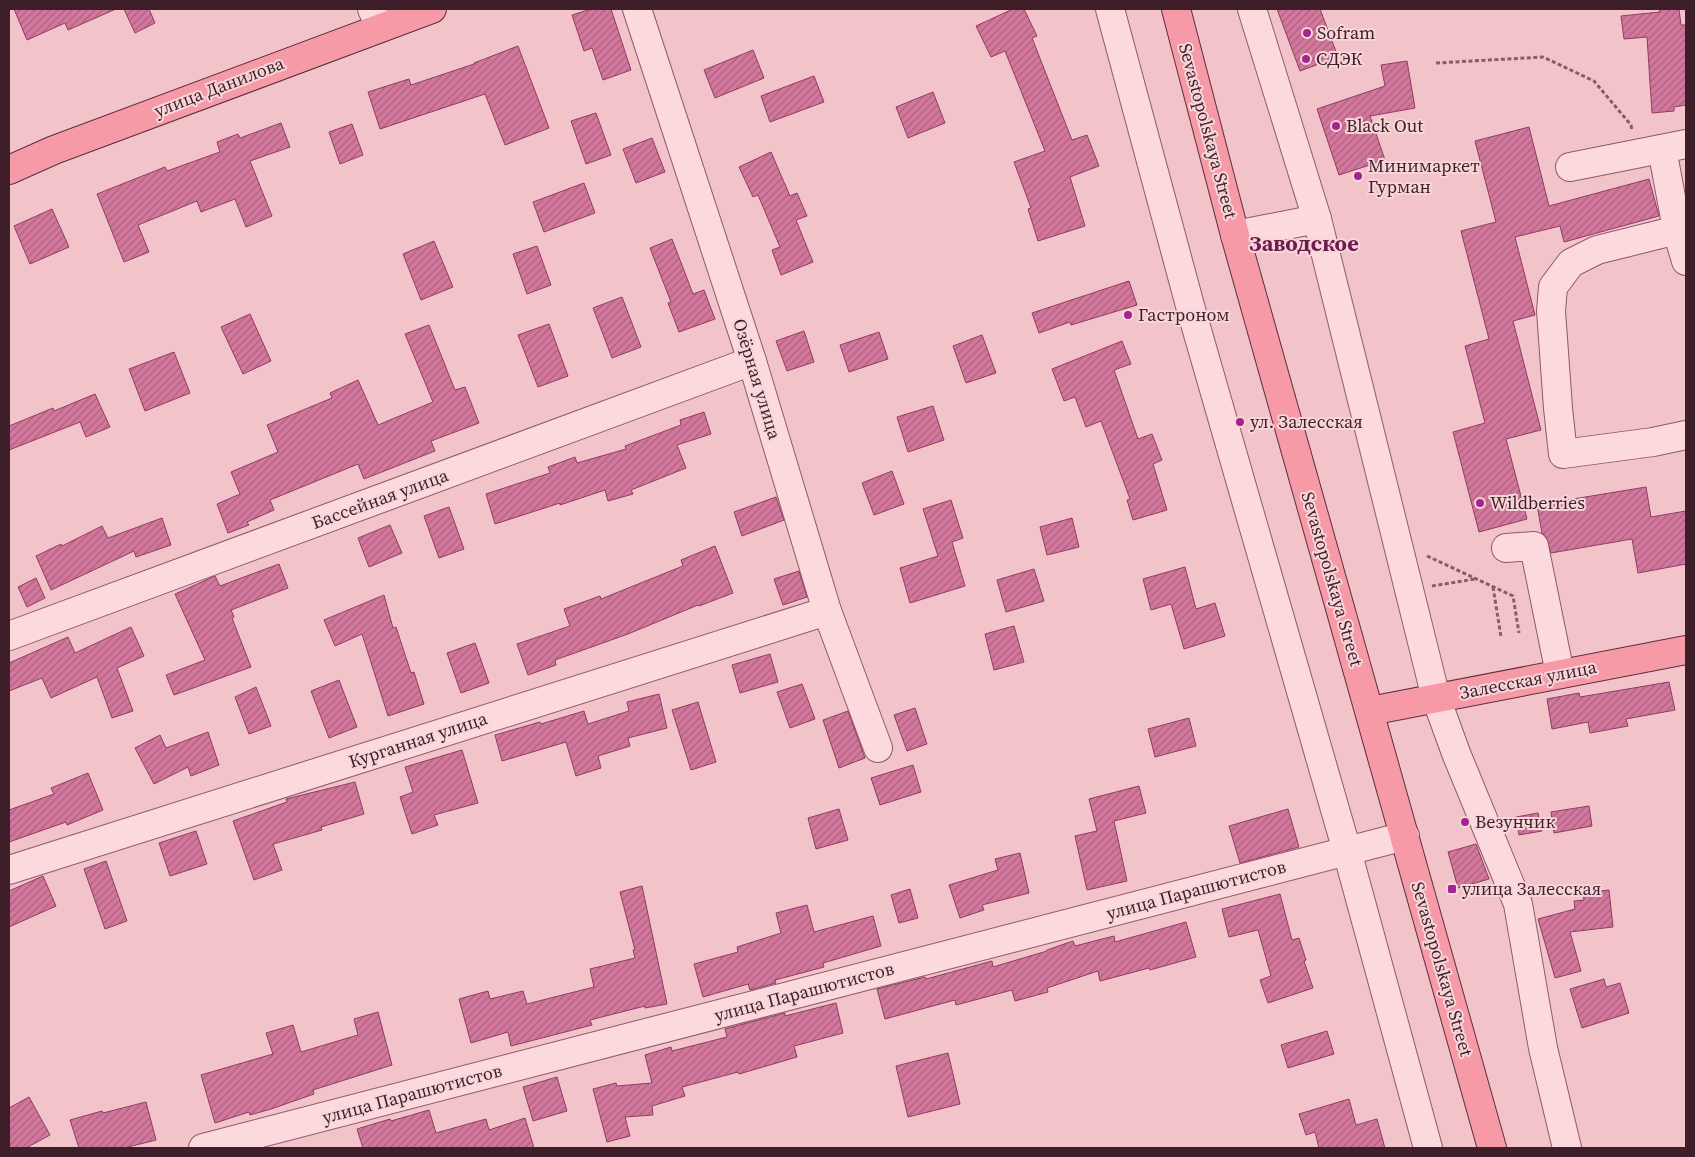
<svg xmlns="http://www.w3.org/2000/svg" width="1695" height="1157" font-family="'Source Serif 4',serif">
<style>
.building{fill:url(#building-hatch);stroke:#8f3c61}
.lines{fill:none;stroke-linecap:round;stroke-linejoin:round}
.minor-casing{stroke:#8e5969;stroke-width:30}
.major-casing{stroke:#5c2d3e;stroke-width:30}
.path{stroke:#8e5969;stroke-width:3;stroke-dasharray:4 2.5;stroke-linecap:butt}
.minor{stroke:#fbd9dd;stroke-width:28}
.major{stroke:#f79aa7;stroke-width:28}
.poi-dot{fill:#a2248e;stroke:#f8d5d9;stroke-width:2}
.labels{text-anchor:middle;stroke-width:4;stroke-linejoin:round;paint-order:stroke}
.poi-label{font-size:18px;fill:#3d1e29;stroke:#f8d5d9;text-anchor:start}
.street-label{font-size:18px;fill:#3d1e29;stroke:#f8d5d9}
.district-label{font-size:22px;font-weight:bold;fill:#6d1a4e;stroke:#f8d5d9}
</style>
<defs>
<pattern id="building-hatch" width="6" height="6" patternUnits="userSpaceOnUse" patternTransform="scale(1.25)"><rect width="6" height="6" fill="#d3779d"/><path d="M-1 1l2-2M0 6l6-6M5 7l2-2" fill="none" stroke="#ac6180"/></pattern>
</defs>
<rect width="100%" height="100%" fill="#f2c4ca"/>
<g class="building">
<polygon points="14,9 116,9 68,30 65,23 27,40"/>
<polygon points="124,9 149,9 155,23 135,33"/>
<polygon points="591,9 611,9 631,70 603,80 592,48 584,51 572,15"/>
<polygon points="1013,9 1024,9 1037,36 1032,38 1072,140 1087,135 1099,166 1070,177 1085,226 1038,241 1028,209 1031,208 1014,162 1045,151 1005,51 991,57 976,26"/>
<polygon points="1277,9 1320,9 1338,57 1300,71"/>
<polygon points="1659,9 1679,9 1681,25 1686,25 1686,105 1674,107 1674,111 1652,113 1647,37 1624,39 1621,16 1660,12"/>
<polygon points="518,46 549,128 505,145 485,94 380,129 368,92 409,79 411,85 474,64 474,63"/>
<polygon points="753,50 764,78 715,98 704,70"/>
<polygon points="1407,61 1415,108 1370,116 1385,160 1339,175 1317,109 1385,86 1381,65"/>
<polygon points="814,76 824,102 770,122 761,96"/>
<polygon points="933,92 945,123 908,138 896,107"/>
<polygon points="596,113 611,155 586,164 571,121"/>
<polygon points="281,123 290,147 250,161 272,216 246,227 235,199 201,212 197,201 138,225 149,252 124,262 97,194 165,167 167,171 220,152 217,142 238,134 240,138"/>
<polygon points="352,124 363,155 340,164 329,132"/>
<polygon points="1529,127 1549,206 1649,179 1659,216 1564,242 1560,226 1515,237 1535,315 1513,321 1541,430 1506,439 1527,519 1479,532 1453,432 1485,423 1465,346 1489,339 1461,231 1496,222 1475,141"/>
<polygon points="652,138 665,172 636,183 623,149"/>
<polygon points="771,152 790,196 797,193 807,216 796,220 813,262 781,275 772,250 780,247 758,195 753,197 739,167"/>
<polygon points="584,183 595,213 544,232 533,202"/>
<polygon points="52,209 69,247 30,264 14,226"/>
<polygon points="672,239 693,294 704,290 715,319 679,332 668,303 671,302 650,248"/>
<polygon points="434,241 453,287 421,300 403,254"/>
<polygon points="537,246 551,285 527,294 513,254"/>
<polygon points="1129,281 1137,305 1071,325 1070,322 1039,333 1032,313"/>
<polygon points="622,297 641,347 612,358 593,308"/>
<polygon points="250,314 271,361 243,374 221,327"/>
<polygon points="549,324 568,376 538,387 518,335"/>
<polygon points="429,325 455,390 465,387 479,423 431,441 435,451 364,479 358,464 270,500 274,510 247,522 249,525 228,533 217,504 240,494 231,472 278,452 267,425 332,398 330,393 358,380 378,425 433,402 405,334"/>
<polygon points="804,331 814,362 787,371 776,341"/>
<polygon points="879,332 888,359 849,372 840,345"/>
<polygon points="982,335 996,373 966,383 953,346"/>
<polygon points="1122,341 1131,364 1114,370 1138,439 1152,434 1162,460 1153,464 1167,510 1133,520 1127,500 1130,499 1101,421 1086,427 1075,397 1064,401 1052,369"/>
<polygon points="174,352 190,393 145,411 129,369"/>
<polygon points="95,394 110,427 86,437 80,422 9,450 9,426 53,408 54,411"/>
<polygon points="933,406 944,440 908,452 897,417"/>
<polygon points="704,412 711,434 677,445 686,468 631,490 633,494 608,501 605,490 560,505 560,503 495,524 486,494 550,473 548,467 575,457 577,463 626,449 625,446 681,425 680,420"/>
<polygon points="892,471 904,504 874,515 862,483"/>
<polygon points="1646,487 1651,517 1686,511 1686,564 1638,573 1632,539 1551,553 1546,537 1542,533 1537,505"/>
<polygon points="776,497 784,520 742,536 734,512"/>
<polygon points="951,500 963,538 952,542 965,586 910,603 900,568 938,556 923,509"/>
<polygon points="449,507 464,549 439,558 424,516"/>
<polygon points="162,518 171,545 136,557 134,551 51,590 36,556 61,544 62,546 102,526 108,538"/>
<polygon points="1072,518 1079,547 1047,555 1040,527"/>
<polygon points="390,525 402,553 369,567 358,538"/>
<polygon points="715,546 733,593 699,606 698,605 628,634 555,660 556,665 528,675 517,644 570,626 564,609 600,596 601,599 683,566 681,560"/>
<polygon points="279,564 288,588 231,610 234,617 232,618 251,667 174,695 166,675 205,660 175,594 215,576 220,586"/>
<polygon points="1185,567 1196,609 1215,603 1225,636 1184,649 1171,604 1151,610 1143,579"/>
<polygon points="1034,569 1044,601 1006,612 997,580"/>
<polygon points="799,571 807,597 783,605 774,579"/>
<polygon points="36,578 45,598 27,607 18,587"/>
<polygon points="384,595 393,628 396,627 411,673 414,672 424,704 388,716 362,634 335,646 324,620"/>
<polygon points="1014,626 1024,662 994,670 985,634"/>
<polygon points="131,627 144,656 117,668 133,711 112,718 97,677 51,698 42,678 9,691 9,663 68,637 75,653"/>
<polygon points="475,643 489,683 461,693 447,653"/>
<polygon points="770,654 778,682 740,693 732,665"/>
<polygon points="339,680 357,727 329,738 311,691"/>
<polygon points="1669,682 1675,710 1626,719 1628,726 1590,733 1588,722 1552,729 1547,699 1579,693 1580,697"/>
<polygon points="802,684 815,719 790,728 777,692"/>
<polygon points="256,687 271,726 249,734 235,697"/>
<polygon points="659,694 667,728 628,738 630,746 598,756 601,768 576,776 566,742 502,761 495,735 540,722 541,724 584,711 588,724 629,711 627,702"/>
<polygon points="698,702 716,762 691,770 672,710"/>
<polygon points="915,708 927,744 907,751 894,715"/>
<polygon points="848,711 865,758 839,768 823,720"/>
<polygon points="1189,718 1196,746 1155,757 1148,729"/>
<polygon points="208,732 219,765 191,776 188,767 154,784 135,748 160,735 166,748"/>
<polygon points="462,750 478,803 434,815 438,825 412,834 400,797 413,792 405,767"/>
<polygon points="913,765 921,792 880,805 871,778"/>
<polygon points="88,773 103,810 67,825 66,822 9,842 9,810 54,794 51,788"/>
<polygon points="355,782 364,814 321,827 322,830 273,844 282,870 254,880 233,821 287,802 286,799"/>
<polygon points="1139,786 1146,813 1114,821 1127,881 1087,890 1075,836 1097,831 1089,799"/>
<polygon points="1589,806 1592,826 1554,833 1551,812"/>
<polygon points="839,809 848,840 816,849 808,818"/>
<polygon points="1288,809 1299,847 1240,863 1229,826"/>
<polygon points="1538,813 1542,831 1519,835 1516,817"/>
<polygon points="196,831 207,864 170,876 159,843"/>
<polygon points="1476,844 1489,879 1458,888 1448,852"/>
<polygon points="1020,853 1029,893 982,905 984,910 960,918 949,885 998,870 995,859"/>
<polygon points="106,861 127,921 105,929 84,869"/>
<polygon points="43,876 56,906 9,927 9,891"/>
<polygon points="642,886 667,1004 645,1008 645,1006 590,1020 592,1025 511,1046 508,1032 471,1043 459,999 488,991 490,999 523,991 527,1004 594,987 590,969 635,958 633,950 635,950 620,892"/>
<polygon points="910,889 918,918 899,923 891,895"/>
<polygon points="1609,890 1613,927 1570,932 1581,971 1555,978 1538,919 1575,909 1574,901 1584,900 1583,893"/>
<polygon points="1280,894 1292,940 1299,938 1306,960 1304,961 1313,988 1268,1003 1260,980 1271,976 1258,930 1229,937 1222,909"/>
<polygon points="807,905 814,932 873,916 881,946 823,963 824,967 775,980 776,983 750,990 748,984 703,997 694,964 738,952 737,947 781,933 776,913"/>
<polygon points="1186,922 1196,957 1150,970 1149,968 1100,981 1098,971 1047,988 1048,992 1015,1001 1012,990 956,1005 955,1000 885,1019 877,989 925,977 926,979 992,961 993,967 1047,951 1047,950 1073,941 1075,946 1114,936 1115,942"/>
<polygon points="1604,979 1606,987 1620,983 1629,1013 1582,1028 1570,989"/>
<polygon points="836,1003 843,1033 794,1046 797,1057 739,1074 738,1072 682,1087 685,1096 652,1106 653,1115 625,1117 630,1136 607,1142 593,1089 616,1083 617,1086 652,1083 645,1055 671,1047 672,1051 727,1037 725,1029 785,1013 785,1016"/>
<polygon points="378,1012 392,1065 313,1090 314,1094 271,1109 250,1115 249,1112 215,1123 201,1075 273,1054 266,1033 293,1025 301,1052 358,1035 354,1019"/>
<polygon points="1327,1031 1334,1054 1288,1068 1281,1045"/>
<polygon points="948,1053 960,1104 908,1117 896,1066"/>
<polygon points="557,1077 567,1111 533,1121 523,1087"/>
<polygon points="29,1097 50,1135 26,1148 9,1148 9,1108"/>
<polygon points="1349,1099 1356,1125 1377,1119 1385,1148 1319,1148 1315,1132 1306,1135 1299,1114"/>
<polygon points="146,1102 156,1140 124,1148 79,1148 70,1120 102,1111 103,1113"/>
<polygon points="429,1110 436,1133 486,1119 489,1130 525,1118 534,1148 363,1148 357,1129 390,1119 391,1121"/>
</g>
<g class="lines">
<defs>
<g id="minor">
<polyline points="372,9 380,27"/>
<polyline points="637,9 752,361 827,611 878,748"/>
<polyline points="1110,9 1192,313 1347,851 1428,1148"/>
<polyline points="1252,9 1317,219 1436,698 1456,753 1518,904 1543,1048 1567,1148"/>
<polyline points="1662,149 1678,234 1686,261"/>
<polyline points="1570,167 1686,144"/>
<polyline points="1677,230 1597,250 1571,263 1553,287 1551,311 1558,408 1563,454 1653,442 1686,435"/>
<polyline points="1235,235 1317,219"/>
<polyline points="1506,548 1534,546 1560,674"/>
<polyline points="9,636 752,361"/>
<polyline points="9,870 827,611"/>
<polyline points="203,1148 1405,836"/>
</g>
<g id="major">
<polyline points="1176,9 1235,235 1492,1148"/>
<polyline points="9,170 54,150 432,9"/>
<polyline points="1370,711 1686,650"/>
</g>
</defs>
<use href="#minor" class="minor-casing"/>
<use href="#major" class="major-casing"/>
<g class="path">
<polyline points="1436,63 1543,57 1594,81 1631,125 1632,131"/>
<polyline points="1427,556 1513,596 1519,633"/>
<polyline points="1432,586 1475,579"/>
<polyline points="1493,587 1501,637"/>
</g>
<use href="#minor" class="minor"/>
<use href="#major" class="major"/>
</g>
<g class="poi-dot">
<circle cx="1307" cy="33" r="5"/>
<circle cx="1306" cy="59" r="5"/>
<circle cx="1336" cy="126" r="5"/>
<circle cx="1358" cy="176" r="5"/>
<circle cx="1128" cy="315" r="5"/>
<circle cx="1240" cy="422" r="5"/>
<circle cx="1480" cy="503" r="5"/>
<circle cx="1465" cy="822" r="5"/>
<rect x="1447" y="884" width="10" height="10" rx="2.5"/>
</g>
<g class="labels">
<g class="poi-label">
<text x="1317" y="39">Sofram</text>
<text x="1316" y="65">СДЭК</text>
<text x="1346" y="132">Black Out</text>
<text x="1368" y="172">Минимаркет<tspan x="1368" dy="21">Гурман</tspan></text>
<text x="1138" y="321">Гастроном</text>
<text x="1250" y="428">ул. Залесская</text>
<text x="1490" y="509">Wildberries</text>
<text x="1475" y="828">Везунчик</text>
<text x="1462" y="895">улица Залесская</text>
</g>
<g class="street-label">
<text transform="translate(219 87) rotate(-21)" y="6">улица Данилова</text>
<text transform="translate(1208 131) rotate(75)" y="6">Sevastopolskaya Street</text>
<text transform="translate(757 379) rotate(73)" y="6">Озёрная улица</text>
<text transform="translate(380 499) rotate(-20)" y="6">Бассейная улица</text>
<text transform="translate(1332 579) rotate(74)" y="6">Sevastopolskaya Street</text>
<text transform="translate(1528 680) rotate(-11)" y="6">Залесская улица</text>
<text transform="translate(418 740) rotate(-18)" y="6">Курганная улица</text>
<text transform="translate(1196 890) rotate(-15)" y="6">улица Парашютистов</text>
<text transform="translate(1442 969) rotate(74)" y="6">Sevastopolskaya Street</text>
<text transform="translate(804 992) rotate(-15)" y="6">улица Парашютистов</text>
<text transform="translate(412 1094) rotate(-15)" y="6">улица Парашютистов</text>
</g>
<g class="district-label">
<text x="1304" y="251">Заводское</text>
</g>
</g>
<rect width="1695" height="1157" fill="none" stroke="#3d1e29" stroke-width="20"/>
</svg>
